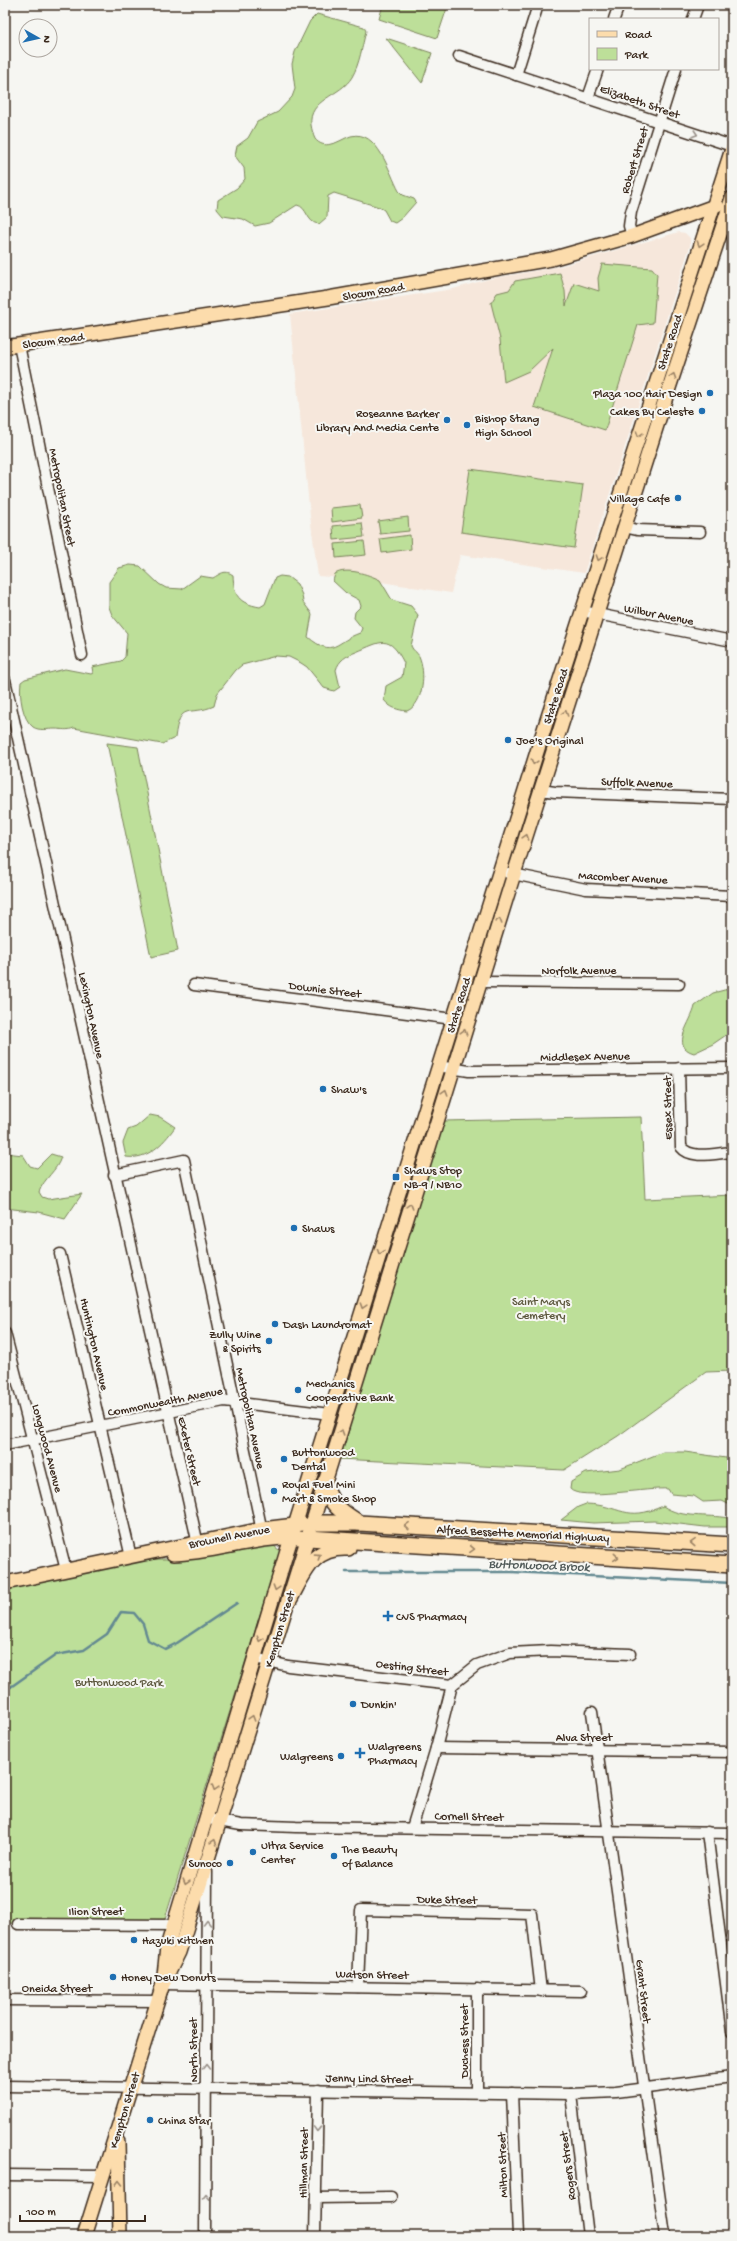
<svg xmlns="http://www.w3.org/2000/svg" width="737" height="2241" font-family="'Gochi Hand',sans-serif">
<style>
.built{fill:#f6e7db}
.green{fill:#bddf99;stroke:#7c845c}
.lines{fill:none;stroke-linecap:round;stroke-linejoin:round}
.stream{stroke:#638991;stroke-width:2.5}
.minor-casing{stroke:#3b2a1e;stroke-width:13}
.major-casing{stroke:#3b2a1e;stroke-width:16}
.highway-casing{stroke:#3b2a1e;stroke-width:18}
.minor{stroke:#f6f6f2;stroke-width:10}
.major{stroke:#fcdcac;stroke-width:13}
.highway{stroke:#fcdcac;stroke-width:15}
.oneway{stroke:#989088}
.oneway2{stroke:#9c8365}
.poi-dot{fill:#1f6fb2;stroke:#f6f6f2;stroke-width:1.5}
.labels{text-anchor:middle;stroke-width:4;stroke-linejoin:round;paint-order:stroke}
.street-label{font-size:12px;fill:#3b2a1e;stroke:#f6f6f2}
.poi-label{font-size:12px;fill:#3b2a1e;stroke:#f6f6f2;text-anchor:start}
.park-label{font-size:12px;fill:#5c573d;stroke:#f6f6f2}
.water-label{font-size:13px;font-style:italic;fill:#4f5958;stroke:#f6f6f2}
</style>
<rect width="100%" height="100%" fill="#f6f6f2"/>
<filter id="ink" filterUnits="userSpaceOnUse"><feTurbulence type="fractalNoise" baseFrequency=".025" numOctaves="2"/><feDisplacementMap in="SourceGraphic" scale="8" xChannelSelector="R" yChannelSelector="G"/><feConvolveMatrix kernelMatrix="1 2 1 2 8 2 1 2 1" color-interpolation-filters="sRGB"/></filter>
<g filter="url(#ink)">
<polygon class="built" points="679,232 685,233 690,238 690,246 584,573 460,555 451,593 368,580 318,576 310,516 290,314 453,289 489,279 561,266"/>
<g class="green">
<polygon points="383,5 448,5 437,38 379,19"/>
<path d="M317 14 364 27 366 31C362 46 360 63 352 77 341 96 308 99 311 125 312 130 313 135 315 139 319 144 325 146 331 144 338 143 344 138 351 136 378 129 389 173 399 191L403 195 414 199 416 202 402 218 395 223 390 221 384 210 379 207 334 193 328 196 327 217 319 224C306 223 308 207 297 205L269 223 255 226 243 219 223 216 217 209 218 200 237 188 245 179 244 168 235 156 237 146 248 138 257 122 278 112 292 97 295 89 292 64 295 52 310 21Z"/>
<polygon points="386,38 432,53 422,83"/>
<polygon points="602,264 652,268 657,274 653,323 638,325 605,430 534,407 553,348 529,371 504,382 500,339 491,303 497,293 509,290 515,281 560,273 565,291 566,306 574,283 599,291 598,278"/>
<polygon points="470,469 583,485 574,548 461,532"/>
<polygon points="360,505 362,518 332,522 331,508"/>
<polygon points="408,517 409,531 380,534 378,521"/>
<polygon points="362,523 364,537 334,540 333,526"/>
<polygon points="410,535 411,549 382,553 380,539"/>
<polygon points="364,541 366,555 336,558 335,544"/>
<path d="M130 565 140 566 159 584 166 588 182 589 200 576 213 578C220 574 225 569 233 575 234 596 238 603 260 607L265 604 275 578 280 576 288 577 297 584 302 595 303 602 312 614 308 637C334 659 336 641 360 633L362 628 354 618 355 612 361 606 359 600 346 593 333 581 335 574C346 567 368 574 380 580L392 600 411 606 418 615 411 646C413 651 417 652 419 656 426 672 424 704 407 711 398 710 390 708 384 700L386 686 402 677 404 663C389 633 381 642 356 652 346 656 339 660 336 670L340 687 334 691 324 688 307 667 301 663 289 657 276 656 242 665 236 670 217 694 214 706C189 717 180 700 175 738L162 744 74 728C67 731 62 729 55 729 48 729 39 731 33 727 22 719 19 694 21 682L25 679 65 669 91 674 93 673 92 667 121 661 125 657 127 633 112 615 109 607V582L119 568Z"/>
<polygon points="107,743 138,747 178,951 151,957"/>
<path d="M732 988V1031L713 1044 694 1053C669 1046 692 1022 695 1006L713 993Z"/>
<path d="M150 1115 160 1117 175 1127C163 1144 148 1160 126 1157L123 1143 128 1130 136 1127Z"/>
<polygon points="641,1117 645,1199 732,1195 732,1371 706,1372 618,1436 564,1470 338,1459 443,1121"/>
<path d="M5 1153 23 1155 30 1166 37 1168 51 1154 61 1157C57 1171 44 1178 39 1192L42 1197 48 1199 82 1194 65 1219 39 1212 5 1208Z"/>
<path d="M663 1452H685L726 1458 732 1455V1506L722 1501 703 1502 694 1496 671 1494 668 1489C651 1487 579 1501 570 1489L571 1482 586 1473 620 1469Z"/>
<path d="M586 1504C621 1505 625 1523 663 1506 682 1519 706 1514 728 1518L732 1519V1527H705L654 1521 593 1523 561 1520 578 1507Z"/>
<polygon points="269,1545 274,1546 280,1551 163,1925 5,1923 5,1588 153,1559 187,1559"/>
</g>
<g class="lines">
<g class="stream">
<polyline points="346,1572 512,1572 732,1583"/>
<polyline points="5,1691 56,1655 84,1650 107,1634 121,1612 134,1613 143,1624 148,1640 165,1649 177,1643 237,1603"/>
</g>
<defs>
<g id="minor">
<polyline points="614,19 619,5"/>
<polyline points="693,19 698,5"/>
<polyline points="459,56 732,146"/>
<polyline points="516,75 538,5"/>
<polyline points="588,98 598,69"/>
<polyline points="632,236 629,226 631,212 676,69"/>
<polyline points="19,345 82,655"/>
<polyline points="624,527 637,530 700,532"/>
<polyline points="582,611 732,641"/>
<polyline points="5,680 199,1549"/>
<polyline points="541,790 555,792 732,799"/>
<polyline points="508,873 586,889 732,896"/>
<polyline points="480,982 679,984"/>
<polyline points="194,985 453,1019"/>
<polyline points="438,1066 469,1071 732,1068"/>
<path d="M679 1068 681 1147C691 1160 716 1153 732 1152"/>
<polyline points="114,1175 184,1160 263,1536"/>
<polyline points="60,1254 131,1557"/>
<polyline points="5,1333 66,1570"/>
<polyline points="5,1445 224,1401 330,1414"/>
<polyline points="255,1658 288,1666 452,1685 477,1665 510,1653 550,1651 630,1654"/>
<polyline points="592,1712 665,2236"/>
<polyline points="436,1748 732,1752"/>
<polyline points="213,1820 241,1825 296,1827 732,1833"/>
<polyline points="412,1828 436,1748 452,1685"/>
<polyline points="707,1832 732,2032"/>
<polyline points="18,1924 174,1925"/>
<polyline points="163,1984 581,1991"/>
<polyline points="358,1987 361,1910 532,1914 541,1991"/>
<polyline points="5,2000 158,2001"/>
<polyline points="5,2086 571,2094 616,2092 732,2077"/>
<polyline points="477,2092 477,1989"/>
<polyline points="512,2093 518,2236"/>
<polyline points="571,2094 588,2236"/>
<polyline points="5,2175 103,2176"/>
<polyline points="316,2198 391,2197"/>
<polyline points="205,2236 207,1872"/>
<polyline points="315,2236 318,2090"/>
</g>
<g id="major">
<polyline points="5,347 328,298 551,259 632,236 717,205"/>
<path d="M173 1554C216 1553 257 1536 300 1538"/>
<polyline points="5,1583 262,1529 303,1524"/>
<polyline points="164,1976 167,1947 287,1551 546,723 732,149"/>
<polyline points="118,2142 120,2236"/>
<polyline points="84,2236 163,1984 179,1952 514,874 665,400 732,198"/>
</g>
<g id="highway">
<path d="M325 1482C328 1504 342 1512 359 1523"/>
<polyline points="313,1523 359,1523 732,1545"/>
<polyline points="308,1538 732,1565"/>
<path d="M289 1600C304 1573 312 1546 348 1548"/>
</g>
</defs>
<use href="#minor" class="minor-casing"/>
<use href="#major" class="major-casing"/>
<use href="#highway" class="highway-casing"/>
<use href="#minor" class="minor"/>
<use href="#major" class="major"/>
<use href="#highway" class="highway"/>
</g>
<defs><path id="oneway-chevron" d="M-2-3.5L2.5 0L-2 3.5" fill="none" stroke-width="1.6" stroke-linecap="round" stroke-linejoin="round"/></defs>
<g class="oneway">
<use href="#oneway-chevron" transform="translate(695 134) rotate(18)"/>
<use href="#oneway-chevron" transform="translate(207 1923) rotate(-90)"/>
<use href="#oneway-chevron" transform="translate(206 2067) rotate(-90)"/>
<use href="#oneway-chevron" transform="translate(317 2129) rotate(92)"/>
<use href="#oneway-chevron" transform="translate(206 2197) rotate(-89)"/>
</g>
<g class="oneway2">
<use href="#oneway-chevron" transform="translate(700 244) rotate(108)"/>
<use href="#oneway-chevron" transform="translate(673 376) rotate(-72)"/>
<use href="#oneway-chevron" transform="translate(639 434) rotate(108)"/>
<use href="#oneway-chevron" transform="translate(599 558) rotate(108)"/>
<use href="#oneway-chevron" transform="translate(565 713) rotate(-72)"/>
<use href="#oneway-chevron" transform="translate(534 762) rotate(107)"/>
<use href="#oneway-chevron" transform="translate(526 837) rotate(-72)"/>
<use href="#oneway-chevron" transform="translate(499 921) rotate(-73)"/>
<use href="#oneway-chevron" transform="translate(464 1032) rotate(-73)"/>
<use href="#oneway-chevron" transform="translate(445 1092) rotate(-73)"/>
<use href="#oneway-chevron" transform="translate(410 1206) rotate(-73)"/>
<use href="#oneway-chevron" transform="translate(380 1252) rotate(107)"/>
<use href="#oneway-chevron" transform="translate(363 1306) rotate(107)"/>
<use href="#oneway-chevron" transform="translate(341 1432) rotate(-73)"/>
<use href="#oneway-chevron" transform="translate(407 1526) rotate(-177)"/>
<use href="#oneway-chevron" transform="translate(693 1543) rotate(-177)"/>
<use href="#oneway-chevron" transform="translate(472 1549) rotate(3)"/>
<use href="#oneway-chevron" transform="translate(318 1556) rotate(-33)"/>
<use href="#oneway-chevron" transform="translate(616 1557) rotate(5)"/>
<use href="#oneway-chevron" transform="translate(276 1588) rotate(107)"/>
<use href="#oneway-chevron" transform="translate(260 1639) rotate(107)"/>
<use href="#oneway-chevron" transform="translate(252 1718) rotate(-73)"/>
<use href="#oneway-chevron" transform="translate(215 1788) rotate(107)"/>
<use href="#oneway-chevron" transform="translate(214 1842) rotate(-73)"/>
<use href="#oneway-chevron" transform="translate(186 1882) rotate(106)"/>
<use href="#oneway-chevron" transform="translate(119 2183) rotate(-91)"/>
</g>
</g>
<g class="poi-dot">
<circle cx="710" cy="393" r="4"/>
<circle cx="702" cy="411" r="4"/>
<circle cx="447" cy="420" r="4"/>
<circle cx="467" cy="425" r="4"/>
<circle cx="678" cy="498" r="4"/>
<circle cx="508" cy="740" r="4"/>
<circle cx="323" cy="1089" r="4"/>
<rect x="392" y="1173" width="8" height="8" rx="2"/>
<circle cx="294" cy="1228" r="4"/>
<circle cx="275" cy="1324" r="4"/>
<circle cx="269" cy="1341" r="4"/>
<circle cx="298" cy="1390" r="4"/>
<circle cx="284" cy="1459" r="4"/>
<circle cx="274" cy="1491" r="4"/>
<path d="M386 1610h4v4h4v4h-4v4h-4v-4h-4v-4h4z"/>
<circle cx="353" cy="1704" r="4"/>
<path d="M358 1747h4v4h4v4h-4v4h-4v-4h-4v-4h4z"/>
<circle cx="341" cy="1756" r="4"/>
<circle cx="253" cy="1852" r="4"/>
<circle cx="334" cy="1856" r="4"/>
<circle cx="230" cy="1863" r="4"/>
<circle cx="134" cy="1940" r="4"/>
<circle cx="113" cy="1977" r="4"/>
<circle cx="150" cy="2120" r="4"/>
</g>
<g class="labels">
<g class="street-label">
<text transform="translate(640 101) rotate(19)" y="4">Elizabeth Street</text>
<text transform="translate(634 160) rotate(-73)" y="4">Robert Street</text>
<text transform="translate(373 291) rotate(-10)" y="4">Slocum Road</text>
<text transform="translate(53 340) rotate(-8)" y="4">Slocum Road</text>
<text transform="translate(669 342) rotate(-72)" y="4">State Road</text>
<text transform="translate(63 497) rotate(79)" y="4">Metropolitan Street</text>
<text transform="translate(659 614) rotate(11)" y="4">Wilbur Avenue</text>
<text transform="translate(555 696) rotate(-72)" y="4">State Road</text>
<text transform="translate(637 782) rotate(2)" y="4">Suffolk Avenue</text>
<text transform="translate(623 877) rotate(3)" y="4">Macomber Avenue</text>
<text x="579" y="974">Norfolk Avenue</text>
<text transform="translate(325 989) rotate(7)" y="4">Downie Street</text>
<text transform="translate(458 1005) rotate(-73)" y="4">State Road</text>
<text transform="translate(92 1015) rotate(78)" y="4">Lexington Avenue</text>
<text transform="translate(585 1056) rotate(-1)" y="4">Middlesex Avenue</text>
<text transform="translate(667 1108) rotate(-91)" y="4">Essex Street</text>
<text transform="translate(95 1344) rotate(77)" y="4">Huntington Avenue</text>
<text transform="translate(165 1401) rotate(-11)" y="4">Commonwealth Avenue</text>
<text transform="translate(251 1418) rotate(78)" y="4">Metropolitan Avenue</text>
<text transform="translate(48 1448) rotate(75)" y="4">Longwood Avenue</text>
<text transform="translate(190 1451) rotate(77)" y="4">Exeter Street</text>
<text transform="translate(523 1533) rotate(3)" y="4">Alfred Bessette Memorial Highway</text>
<text transform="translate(229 1536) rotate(-11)" y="4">Brownell Avenue</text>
<text transform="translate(279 1629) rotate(-73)" y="4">Kempton Street</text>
<text transform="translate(412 1667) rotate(7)" y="4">Oesting Street</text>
<text x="584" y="1741">Alva Street</text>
<text transform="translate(469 1816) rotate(1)" y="4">Cornell Street</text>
<text transform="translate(447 1899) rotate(1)" y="4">Duke Street</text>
<text x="96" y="1915">Ilion Street</text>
<text transform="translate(372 1974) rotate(1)" y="4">Watson Street</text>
<text x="57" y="1992">Oneida Street</text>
<text transform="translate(644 1991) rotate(83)" y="4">Grant Street</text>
<text transform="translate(464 2041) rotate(-90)" y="4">Duchess Street</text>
<text transform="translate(193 2050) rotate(-90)" y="4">North Street</text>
<text transform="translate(369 2078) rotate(1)" y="4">Jenny Lind Street</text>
<text transform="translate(124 2110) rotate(-73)" y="4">Kempton Street</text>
<text transform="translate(303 2163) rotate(-89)" y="4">Hillman Street</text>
<text transform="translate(502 2165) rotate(-92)" y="4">Milton Street</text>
<text transform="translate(567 2166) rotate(-97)" y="4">Rogers Street</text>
</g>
<g class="poi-label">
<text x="702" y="397" text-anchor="end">Plaza 100 Hair Design</text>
<text x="694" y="415" text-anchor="end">Cakes By Celeste</text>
<text x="439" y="417" text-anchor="end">Roseanne Barker<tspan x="439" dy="14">Library And Media Cente</tspan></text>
<text x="475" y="422">Bishop Stang<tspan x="475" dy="14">High School</tspan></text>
<text x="670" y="502" text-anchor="end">Village Cafe</text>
<text x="516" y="744">Joe's Original</text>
<text x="331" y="1093">Shaw's</text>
<text x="404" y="1174">Shaws Stop<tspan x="404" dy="14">NB-9 / NB10</tspan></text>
<text x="302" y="1232">Shaws</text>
<text x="283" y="1328">Dash Laundromat</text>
<text x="261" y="1338" text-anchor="end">Zully Wine<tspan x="261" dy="14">&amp; Spirits</tspan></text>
<text x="306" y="1387">Mechanics<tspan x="306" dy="14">Cooperative Bank</tspan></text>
<text x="292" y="1456">Buttonwood<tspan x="292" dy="14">Dental</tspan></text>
<text x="282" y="1488">Royal Fuel Mini<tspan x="282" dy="14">Mart &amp; Smoke Shop</tspan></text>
<text x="396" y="1620">CVS Pharmacy</text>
<text x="361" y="1708">Dunkin'</text>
<text x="368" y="1750">Walgreens<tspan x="368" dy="14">Pharmacy</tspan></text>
<text x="333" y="1760" text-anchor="end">Walgreens</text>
<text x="261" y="1849">Ultra Service<tspan x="261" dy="14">Center</tspan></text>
<text x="342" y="1853">The Beauty<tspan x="342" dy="14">of Balance</tspan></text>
<text x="222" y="1867" text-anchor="end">Sunoco</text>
<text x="142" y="1944">Hazuki Kitchen</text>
<text x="121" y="1981">Honey Dew Donuts</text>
<text x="158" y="2124">China Star</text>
</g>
<g class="park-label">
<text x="541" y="1305">Saint Marys<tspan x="541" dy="14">Cemetery</tspan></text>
<text x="119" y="1686">Buttonwood Park</text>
</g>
<g class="water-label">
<text transform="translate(539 1564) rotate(2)" y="5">Buttonwood Brook</text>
</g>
</g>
<rect width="737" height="2241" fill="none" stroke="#f6f6f2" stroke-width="20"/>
<rect x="10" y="10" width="717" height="2221" fill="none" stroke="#3b2a1e" stroke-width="1.5" filter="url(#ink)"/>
<rect x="589" y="18" width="130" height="52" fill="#f6f6f2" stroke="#aba49d"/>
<rect x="597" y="31" width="20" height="6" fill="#fcdcac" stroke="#aba49d"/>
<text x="625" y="38" font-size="12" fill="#3b2a1e">Road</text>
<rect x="597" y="48" width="20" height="12" fill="#bddf99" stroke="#aba49d"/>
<text x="625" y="58" font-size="12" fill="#3b2a1e">Park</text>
<g transform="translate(38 38) rotate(98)"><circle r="19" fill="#f6f6f2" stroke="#aba49d"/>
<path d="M0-3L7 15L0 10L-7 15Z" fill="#1f6fb2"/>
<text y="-6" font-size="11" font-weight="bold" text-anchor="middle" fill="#3b2a1e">N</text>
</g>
<path d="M20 2215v6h125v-6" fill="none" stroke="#3b2a1e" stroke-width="2"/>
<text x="26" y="2215" font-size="12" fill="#3b2a1e" stroke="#f6f6f2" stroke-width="3" paint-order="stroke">100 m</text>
</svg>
